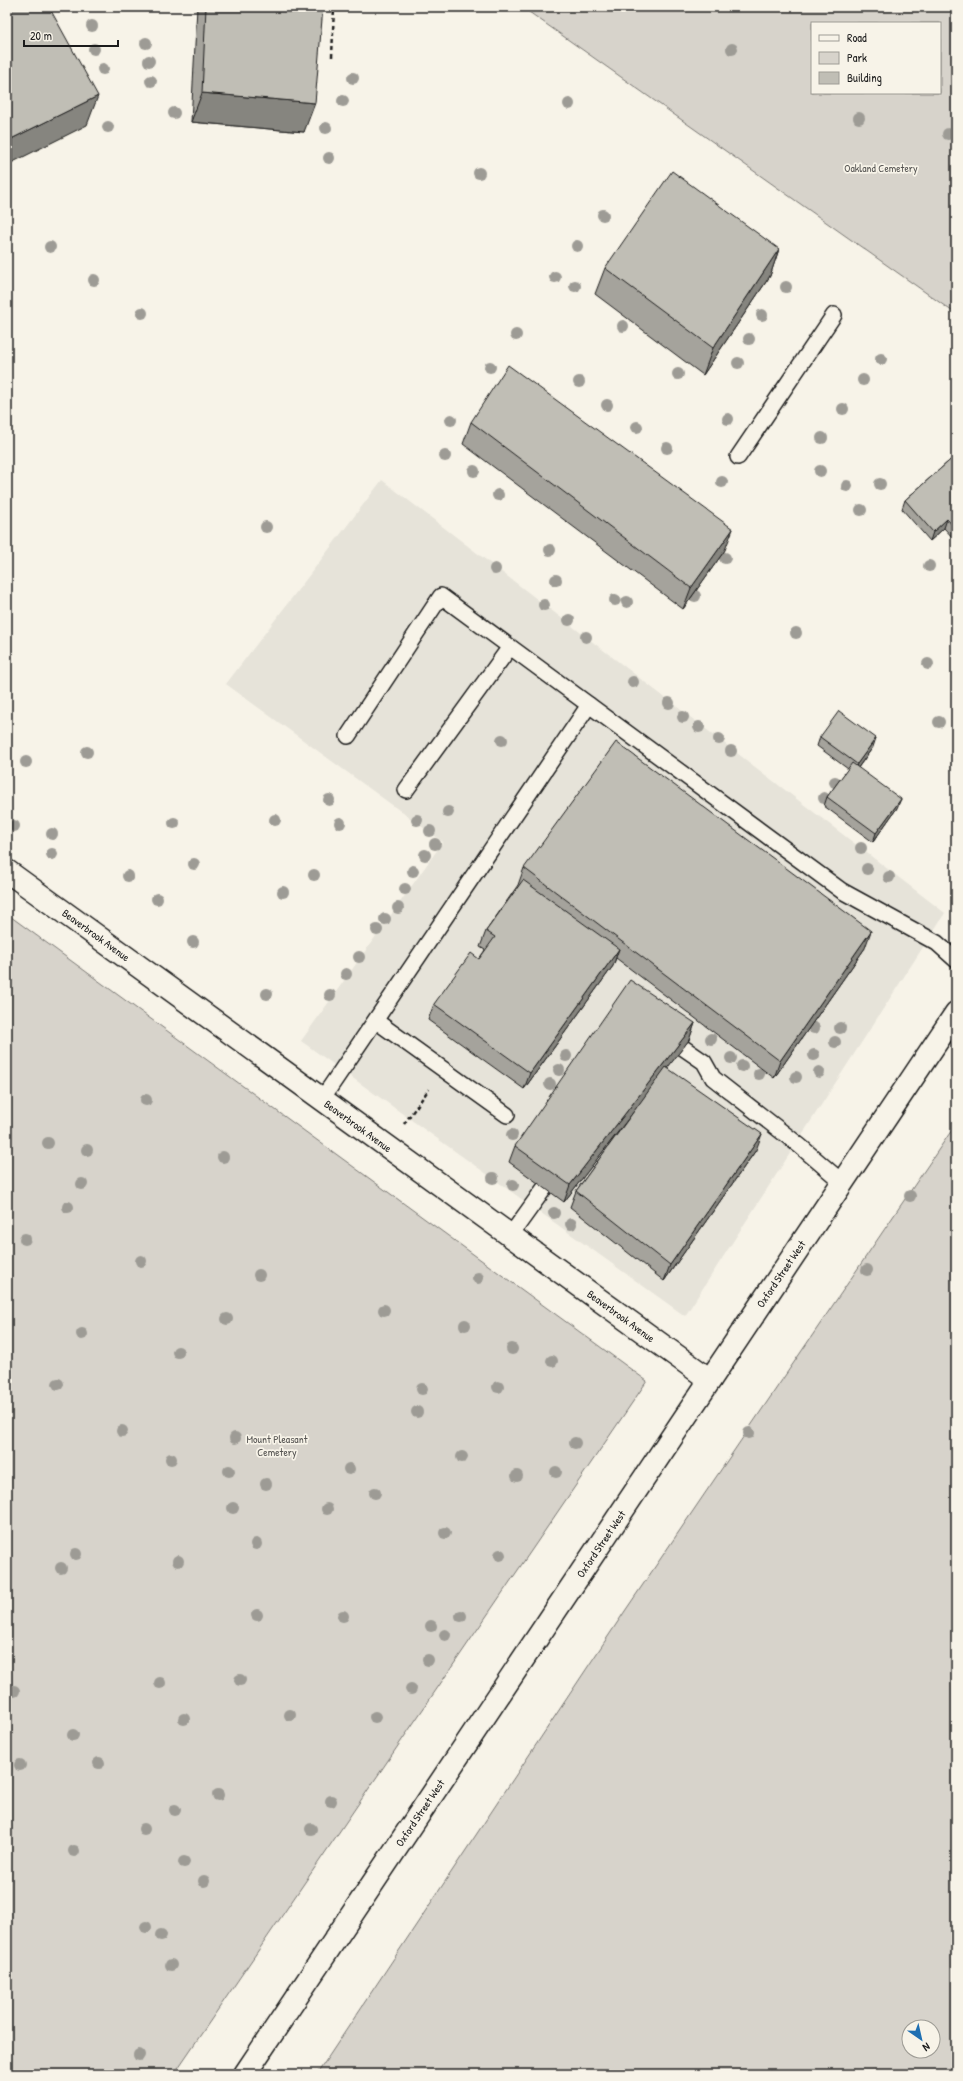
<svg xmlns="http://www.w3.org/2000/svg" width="963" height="2081" font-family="'Patrick Hand',sans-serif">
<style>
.built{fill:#e6e3d9}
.green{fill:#d7d3cb;stroke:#7a7874;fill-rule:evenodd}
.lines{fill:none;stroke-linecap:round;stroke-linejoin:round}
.lane-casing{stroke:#1c1c1c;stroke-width:18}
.secondary-casing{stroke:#1c1c1c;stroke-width:25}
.path{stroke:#1c1c1c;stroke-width:2.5;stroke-dasharray:4 3;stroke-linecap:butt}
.lane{stroke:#f7f3e8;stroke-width:15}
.secondary{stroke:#f7f3e8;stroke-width:22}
.tree{fill:#9d9b95}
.wall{fill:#a5a39c;stroke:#1c1c1c}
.shaded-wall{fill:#86857f;stroke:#1c1c1c}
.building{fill:#c0beb5;stroke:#1c1c1c}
.labels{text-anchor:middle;stroke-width:3.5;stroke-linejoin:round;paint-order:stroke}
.park-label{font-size:11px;fill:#545351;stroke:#f7f3e8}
.street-label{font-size:11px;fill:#1c1c1c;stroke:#f7f3e8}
</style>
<rect width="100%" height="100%" fill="#f7f3e8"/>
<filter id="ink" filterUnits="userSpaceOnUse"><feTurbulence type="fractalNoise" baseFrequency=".025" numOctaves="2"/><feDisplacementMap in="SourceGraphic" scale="8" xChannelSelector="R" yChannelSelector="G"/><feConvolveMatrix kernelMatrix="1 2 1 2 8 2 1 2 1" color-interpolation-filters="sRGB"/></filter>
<g filter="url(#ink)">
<polygon class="built" points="382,480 945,913 685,1316 301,1041 443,842 226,684"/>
<g class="green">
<path d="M522 7H956V314ZM812 23H940V93H812Z"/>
<polygon points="7,914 647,1381 174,2074 7,2074"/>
<path d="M956 1124V2074H317L625 1611ZM909 2027H933V2051H909Z"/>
</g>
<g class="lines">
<defs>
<g id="lane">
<polyline points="738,457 834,315"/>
<polyline points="348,736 441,596 842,891 937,943 956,960"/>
<polyline points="406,790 510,647"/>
<polyline points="376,1021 507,1115"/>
<polyline points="666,1036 704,1062 713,1078 800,1146 842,1182"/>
<polyline points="322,1099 589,705"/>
<polyline points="510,1236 556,1172"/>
</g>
<g id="secondary">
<polyline points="7,871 710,1380"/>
<polyline points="245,2074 956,1013"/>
</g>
</defs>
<use href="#lane" class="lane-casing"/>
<use href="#secondary" class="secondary-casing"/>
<g class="path">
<polyline points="332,57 334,7"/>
<polyline points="404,1124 429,1089"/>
</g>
<use href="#lane" class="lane"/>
<use href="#secondary" class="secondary"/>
</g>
<g class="tree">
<circle cx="92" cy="26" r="6"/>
<circle cx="146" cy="43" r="6"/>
<circle cx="94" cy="49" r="6"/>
<circle cx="732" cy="49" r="6"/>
<circle cx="149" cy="61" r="6"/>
<circle cx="103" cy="69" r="6"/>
<circle cx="353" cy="78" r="6"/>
<circle cx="151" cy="81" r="6"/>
<circle cx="343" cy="101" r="6"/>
<circle cx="569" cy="104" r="6"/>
<circle cx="174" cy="113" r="6"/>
<circle cx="859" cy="118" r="6"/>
<circle cx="108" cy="127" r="6"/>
<circle cx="326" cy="128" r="6"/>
<circle cx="948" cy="134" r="6"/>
<circle cx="329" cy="158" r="6"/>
<circle cx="479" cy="173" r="6"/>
<circle cx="603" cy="215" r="6"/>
<circle cx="577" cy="246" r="6"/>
<circle cx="50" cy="247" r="6"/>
<circle cx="555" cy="277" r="6"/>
<circle cx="94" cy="280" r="6"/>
<circle cx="575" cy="286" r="6"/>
<circle cx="786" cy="287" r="6"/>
<circle cx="142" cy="313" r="6"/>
<circle cx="762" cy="315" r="6"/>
<circle cx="623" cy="326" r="6"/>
<circle cx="516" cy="335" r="6"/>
<circle cx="749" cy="339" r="6"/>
<circle cx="881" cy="359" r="6"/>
<circle cx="738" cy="363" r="6"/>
<circle cx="490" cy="367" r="6"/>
<circle cx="678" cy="374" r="6"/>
<circle cx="863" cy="380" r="6"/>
<circle cx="579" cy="382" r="6"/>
<circle cx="607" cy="405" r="6"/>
<circle cx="843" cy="409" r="6"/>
<circle cx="728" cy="419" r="6"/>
<circle cx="451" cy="420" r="6"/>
<circle cx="637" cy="427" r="6"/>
<circle cx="822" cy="438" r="6"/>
<circle cx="667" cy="448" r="6"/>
<circle cx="445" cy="456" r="6"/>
<circle cx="474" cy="471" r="6"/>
<circle cx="820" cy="471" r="6"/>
<circle cx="722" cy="482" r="6"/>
<circle cx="880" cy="484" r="6"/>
<circle cx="847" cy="486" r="6"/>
<circle cx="498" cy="495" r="6"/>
<circle cx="861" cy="510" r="6"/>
<circle cx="266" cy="527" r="6"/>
<circle cx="550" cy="550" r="6"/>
<circle cx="725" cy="558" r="6"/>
<circle cx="929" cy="566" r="6"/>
<circle cx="495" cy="569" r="6"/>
<circle cx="556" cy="580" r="6"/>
<circle cx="695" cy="596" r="6"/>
<circle cx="615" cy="600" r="6"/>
<circle cx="627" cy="602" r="6"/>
<circle cx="544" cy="605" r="6"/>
<circle cx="569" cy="620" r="6"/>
<circle cx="796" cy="633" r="6"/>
<circle cx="586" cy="637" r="6"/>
<circle cx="928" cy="664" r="6"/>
<circle cx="633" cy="682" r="6"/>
<circle cx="669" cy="703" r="6"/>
<circle cx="683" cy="717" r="6"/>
<circle cx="939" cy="722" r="6"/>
<circle cx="699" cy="727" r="6"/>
<circle cx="719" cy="739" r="6"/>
<circle cx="502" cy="740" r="6"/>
<circle cx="731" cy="751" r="6"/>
<circle cx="87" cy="752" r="6"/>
<circle cx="26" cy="762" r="6"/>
<circle cx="835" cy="782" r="6"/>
<circle cx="824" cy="798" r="6"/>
<circle cx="329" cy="800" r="6"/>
<circle cx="448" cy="812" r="6"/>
<circle cx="275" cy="820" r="6"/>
<circle cx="417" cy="820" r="6"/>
<circle cx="174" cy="823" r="6"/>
<circle cx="340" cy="823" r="6"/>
<circle cx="14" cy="826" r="6"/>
<circle cx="430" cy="831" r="6"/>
<circle cx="52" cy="834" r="6"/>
<circle cx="435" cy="844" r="6"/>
<circle cx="861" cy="848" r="6"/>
<circle cx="52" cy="854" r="6"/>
<circle cx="425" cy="855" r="6"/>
<circle cx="194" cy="864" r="6"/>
<circle cx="867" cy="869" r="6"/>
<circle cx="413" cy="871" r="6"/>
<circle cx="314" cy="875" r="6"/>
<circle cx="128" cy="876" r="6"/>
<circle cx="889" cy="877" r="6"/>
<circle cx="405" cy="889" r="6"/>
<circle cx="283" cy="892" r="6"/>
<circle cx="157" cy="899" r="6"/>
<circle cx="398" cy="908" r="6"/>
<circle cx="385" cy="919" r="6"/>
<circle cx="377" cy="930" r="6"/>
<circle cx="193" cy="942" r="6"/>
<circle cx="359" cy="957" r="6"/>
<circle cx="346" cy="974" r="6"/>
<circle cx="267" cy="994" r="6"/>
<circle cx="330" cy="995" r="6"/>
<circle cx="814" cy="1028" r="6"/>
<circle cx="840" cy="1028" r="6"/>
<circle cx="711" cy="1039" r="6"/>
<circle cx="835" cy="1042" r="6"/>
<circle cx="814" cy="1055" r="6"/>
<circle cx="566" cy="1056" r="6"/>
<circle cx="731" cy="1058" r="6"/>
<circle cx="742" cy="1066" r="6"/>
<circle cx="559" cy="1070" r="6"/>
<circle cx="819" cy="1072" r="6"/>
<circle cx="759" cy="1074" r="6"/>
<circle cx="796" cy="1077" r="6"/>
<circle cx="550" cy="1084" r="6"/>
<circle cx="146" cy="1100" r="6"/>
<circle cx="512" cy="1135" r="6"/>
<circle cx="48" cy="1143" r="6"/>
<circle cx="87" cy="1150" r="6"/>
<circle cx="223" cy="1157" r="6"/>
<circle cx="493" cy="1178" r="6"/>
<circle cx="82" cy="1184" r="6"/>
<circle cx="513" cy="1185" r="6"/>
<circle cx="910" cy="1196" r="6"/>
<circle cx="68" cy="1207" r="6"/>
<circle cx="554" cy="1213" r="6"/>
<circle cx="571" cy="1224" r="6"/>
<circle cx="25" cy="1239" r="6"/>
<circle cx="141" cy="1261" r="6"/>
<circle cx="867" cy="1270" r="6"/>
<circle cx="259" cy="1275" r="6"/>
<circle cx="478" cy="1278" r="6"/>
<circle cx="384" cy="1310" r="6"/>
<circle cx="227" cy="1319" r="6"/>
<circle cx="465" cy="1325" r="6"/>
<circle cx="82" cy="1334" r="6"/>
<circle cx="512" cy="1349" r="6"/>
<circle cx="178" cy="1352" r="6"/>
<circle cx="552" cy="1361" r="6"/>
<circle cx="58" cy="1384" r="6"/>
<circle cx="498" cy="1387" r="6"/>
<circle cx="422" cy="1389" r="6"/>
<circle cx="417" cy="1412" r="6"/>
<circle cx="122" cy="1431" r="6"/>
<circle cx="749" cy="1433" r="6"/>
<circle cx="235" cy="1438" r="6"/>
<circle cx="575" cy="1443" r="6"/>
<circle cx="462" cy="1457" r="6"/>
<circle cx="171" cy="1459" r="6"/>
<circle cx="349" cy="1469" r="6"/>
<circle cx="229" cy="1471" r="6"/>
<circle cx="556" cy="1472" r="6"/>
<circle cx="517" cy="1476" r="6"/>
<circle cx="266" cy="1484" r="6"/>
<circle cx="375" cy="1493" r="6"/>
<circle cx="233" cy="1508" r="6"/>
<circle cx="327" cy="1509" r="6"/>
<circle cx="445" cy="1533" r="6"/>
<circle cx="256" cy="1544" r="6"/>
<circle cx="76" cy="1554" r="6"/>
<circle cx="500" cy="1555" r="6"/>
<circle cx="178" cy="1561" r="6"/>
<circle cx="61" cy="1568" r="6"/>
<circle cx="257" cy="1615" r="6"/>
<circle cx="343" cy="1616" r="6"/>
<circle cx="461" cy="1616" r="6"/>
<circle cx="431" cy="1626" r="6"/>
<circle cx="445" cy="1635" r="6"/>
<circle cx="428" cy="1660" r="6"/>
<circle cx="240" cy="1680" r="6"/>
<circle cx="160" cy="1683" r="6"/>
<circle cx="411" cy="1689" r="6"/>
<circle cx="14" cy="1691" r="6"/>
<circle cx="290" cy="1715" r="6"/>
<circle cx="375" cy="1717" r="6"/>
<circle cx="184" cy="1719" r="6"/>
<circle cx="73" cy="1735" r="6"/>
<circle cx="99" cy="1763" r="6"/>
<circle cx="20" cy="1765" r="6"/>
<circle cx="218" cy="1795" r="6"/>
<circle cx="331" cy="1801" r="6"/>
<circle cx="175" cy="1810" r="6"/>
<circle cx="144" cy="1829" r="6"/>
<circle cx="311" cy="1829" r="6"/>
<circle cx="74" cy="1851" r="6"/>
<circle cx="184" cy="1862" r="6"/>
<circle cx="204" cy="1881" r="6"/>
<circle cx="146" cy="1927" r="6"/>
<circle cx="161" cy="1935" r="6"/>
<circle cx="171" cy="1965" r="6"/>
<circle cx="139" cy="2055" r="6"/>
</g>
<g class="wall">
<polygon points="197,7 323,7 304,132 191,122"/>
<polygon points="779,249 770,276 703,375 595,294 605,268"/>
<polygon points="471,422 725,550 683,609 463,444"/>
<polygon points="956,455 956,535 953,538 944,528 930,541 902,509 905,500"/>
<polygon points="820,737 873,747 858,768 897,808 873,842 824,806 827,797 848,769 817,746"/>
<polygon points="524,868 865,948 774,1078 616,958 613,966 524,1089 428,1020 434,1004 479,959 485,950 480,947 486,931 518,885"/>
<polygon points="695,1023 689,1040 667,1068 756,1150 664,1281 570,1207 576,1191 639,1104 564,1202 509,1162 515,1146"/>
</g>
<g class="shaded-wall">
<polygon points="202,93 315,103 304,132 191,122"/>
<polygon points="98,96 87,125 7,165 7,141"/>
<polygon points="779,249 770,276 703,375 713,348"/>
<polygon points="947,519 944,528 930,541 933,532"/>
<polygon points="733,529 725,550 683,609 691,588"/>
<polygon points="956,529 956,535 953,538"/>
<polygon points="876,738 873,747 854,773 857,764"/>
<polygon points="901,799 897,808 873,842 876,833"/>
<polygon points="871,931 865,948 774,1078 780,1061"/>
<polygon points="619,949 613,966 524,1089 530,1073"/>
<polygon points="695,1023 689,1040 564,1202 570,1185"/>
<polygon points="762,1134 756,1150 664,1281 670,1265"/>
</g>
<g class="building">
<polygon points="7,7 49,7 98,96 7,141"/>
<polygon points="206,7 323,7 315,103 202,93"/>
<polygon points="672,171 779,249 713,348 605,268"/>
<polygon points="508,365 733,529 691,588 471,422"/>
<polygon points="956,455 956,529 947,519 933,532 905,500"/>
<polygon points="839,711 876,738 857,764 820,737"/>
<polygon points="616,742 871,931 780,1061 524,868"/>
<polygon points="852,763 901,799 876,833 827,797"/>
<polygon points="523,880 619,949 530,1073 434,1004 471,953 479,959 495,937 486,931"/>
<polygon points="630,980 695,1023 570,1185 515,1146"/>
<polygon points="666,1067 762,1134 670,1265 576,1191"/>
</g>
</g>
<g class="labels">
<g class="park-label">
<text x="881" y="172">Oakland Cemetery</text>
<text x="277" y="1443">Mount Pleasant<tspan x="277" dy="13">Cemetery</tspan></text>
</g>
<g class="street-label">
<text transform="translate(96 935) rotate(36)" y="4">Beaverbrook Avenue</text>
<text transform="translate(358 1126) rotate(36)" y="4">Beaverbrook Avenue</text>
<text transform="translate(781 1274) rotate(-56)" y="4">Oxford Street West</text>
<text transform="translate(621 1316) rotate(36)" y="4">Beaverbrook Avenue</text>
<text transform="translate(601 1544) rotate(-56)" y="4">Oxford Street West</text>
<text transform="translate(420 1813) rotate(-56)" y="4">Oxford Street West</text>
</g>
</g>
<rect width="963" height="2081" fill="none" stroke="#f7f3e8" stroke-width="24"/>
<rect x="12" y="12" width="939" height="2057" fill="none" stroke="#1c1c1c" stroke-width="1.5" filter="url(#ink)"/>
<rect x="811" y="22" width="130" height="72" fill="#f7f3e8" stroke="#9f9d96"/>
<rect x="819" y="35" width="20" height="6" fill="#f7f3e8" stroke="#9f9d96"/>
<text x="847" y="42" font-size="12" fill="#1c1c1c">Road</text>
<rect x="819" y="52" width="20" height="12" fill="#d7d3cb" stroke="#9f9d96"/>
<text x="847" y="62" font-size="12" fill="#1c1c1c">Park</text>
<rect x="819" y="72" width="20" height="12" fill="#c0beb5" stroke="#9f9d96"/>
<text x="847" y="82" font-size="12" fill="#1c1c1c">Building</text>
<g transform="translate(921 2039) rotate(146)"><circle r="19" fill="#f7f3e8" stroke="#9f9d96"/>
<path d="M0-3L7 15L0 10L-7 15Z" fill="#1f6fb2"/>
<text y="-6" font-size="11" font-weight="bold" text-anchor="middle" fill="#1c1c1c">N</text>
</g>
<path d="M24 40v6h94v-6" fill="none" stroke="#1c1c1c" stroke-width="2"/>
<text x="30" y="40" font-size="12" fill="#1c1c1c" stroke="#f7f3e8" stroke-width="3" paint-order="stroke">20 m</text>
</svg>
